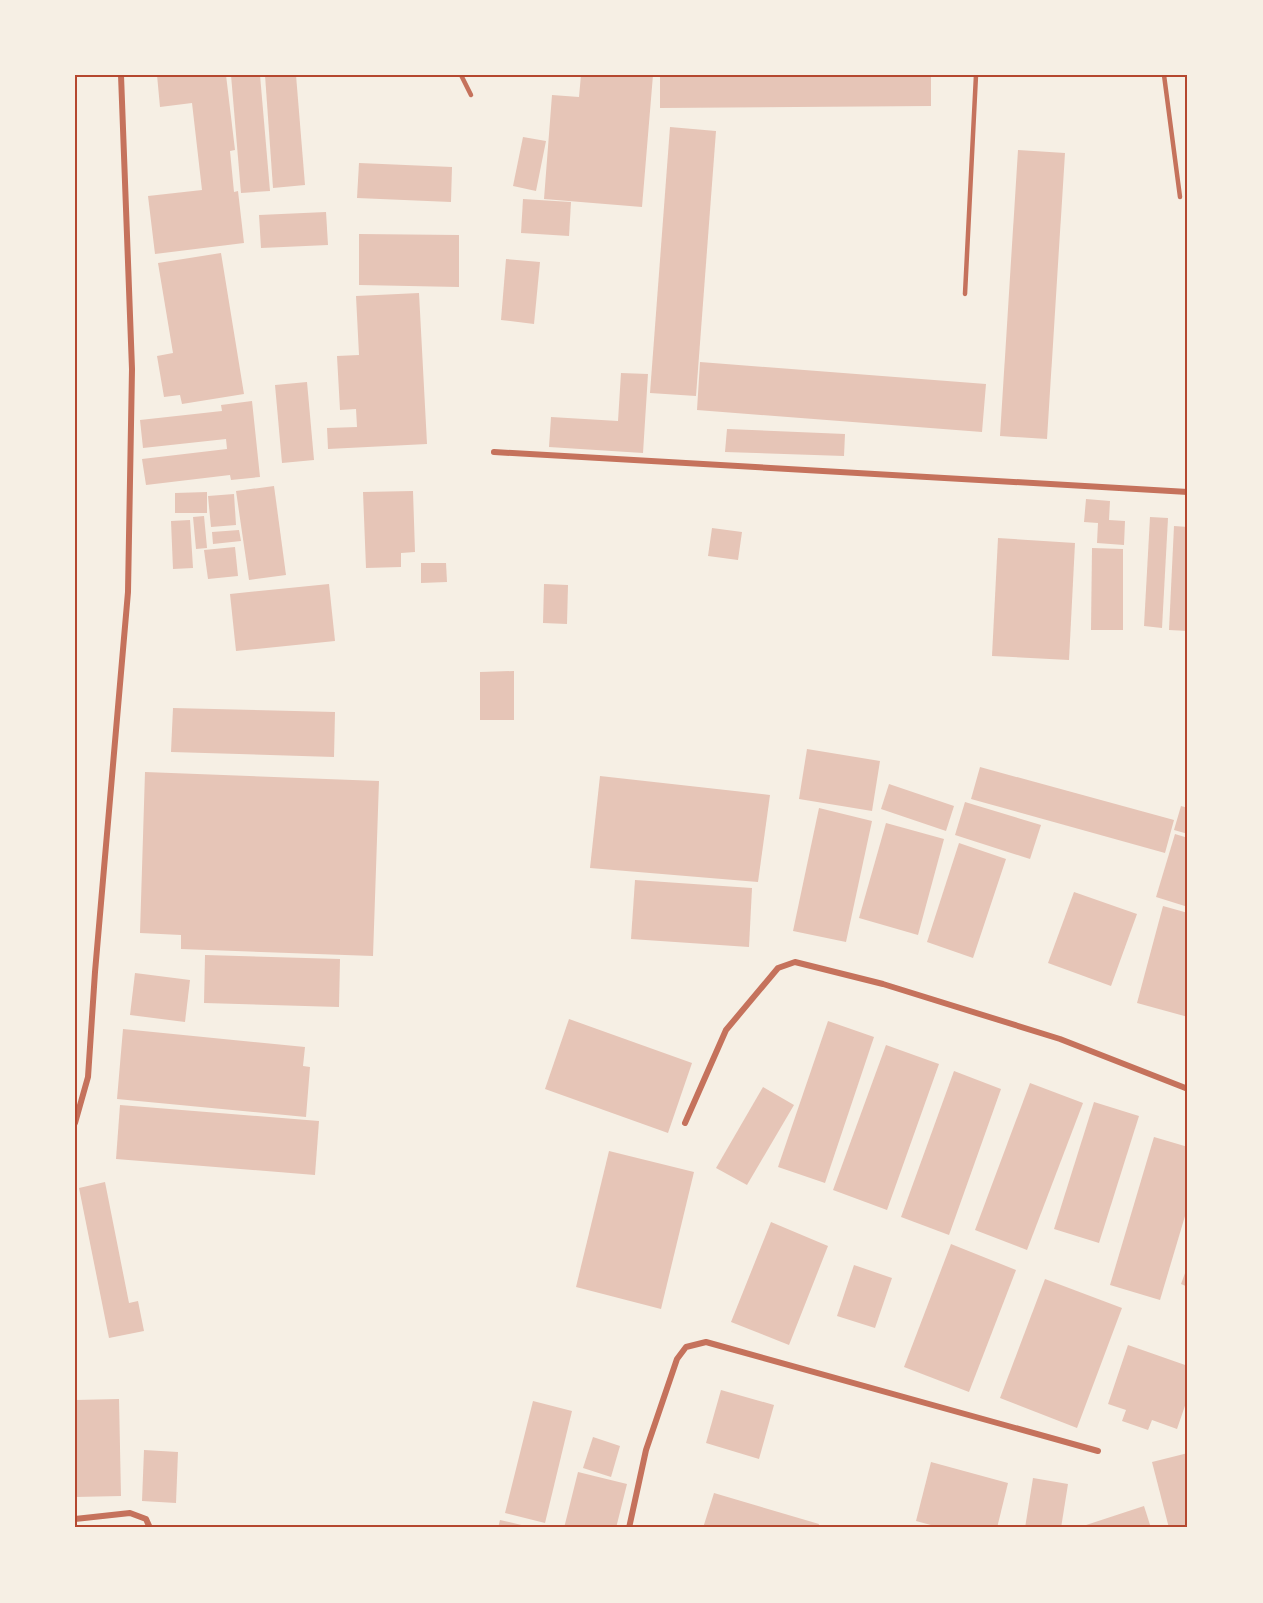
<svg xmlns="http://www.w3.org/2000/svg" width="1263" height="1603" font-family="Karla,sans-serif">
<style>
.building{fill:#e6c5b7}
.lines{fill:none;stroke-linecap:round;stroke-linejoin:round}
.service{stroke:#c5725c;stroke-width:4.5}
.minor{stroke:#c5725c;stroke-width:6}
.neatline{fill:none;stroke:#b5482f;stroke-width:2}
</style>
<rect width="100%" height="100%" fill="#f6efe4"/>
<g class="building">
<polygon points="157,75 226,75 235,150 230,151 234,192 238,191 244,243 155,254 148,196 202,190 192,103 160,107"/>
<polygon points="231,75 260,75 270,191 241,193"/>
<polygon points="265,75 296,75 305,185 273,188"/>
<polygon points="581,75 653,75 642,207 544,199 552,95 579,97"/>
<polygon points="660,75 931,75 931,106 660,108"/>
<polygon points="670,127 716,131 696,396 650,393"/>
<polygon points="523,137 546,141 536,191 513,186"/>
<polygon points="1018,150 1065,153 1047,439 1000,436"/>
<polygon points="359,163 452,167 451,202 357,198"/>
<polygon points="523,199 571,202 569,236 521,233"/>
<polygon points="326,212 328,245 261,248 259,215"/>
<polygon points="359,234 459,235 459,287 359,285"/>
<polygon points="221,253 244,394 182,404 180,395 164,397 157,356 173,353 158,263"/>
<polygon points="506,259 540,262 534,324 501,320"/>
<polygon points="419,293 427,444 328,449 327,428 357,427 356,409 340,410 337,356 359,355 356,296"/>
<polygon points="700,362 986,384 982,432 697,410"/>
<polygon points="621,373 648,374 643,453 549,447 551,417 618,421"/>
<polygon points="307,382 314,460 282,463 275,385"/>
<polygon points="252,401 260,477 231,480 230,475 146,485 142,459 227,449 226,439 143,448 140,420 222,411 221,405"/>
<polygon points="727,429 845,434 844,456 725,452"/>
<polygon points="274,486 286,575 249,580 236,491"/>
<polygon points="413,491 415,552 401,553 401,567 366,568 363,492"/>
<polygon points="207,492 207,513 175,513 175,493"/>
<polygon points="234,494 236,525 211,527 208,496"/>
<polygon points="1086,499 1110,501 1109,520 1125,521 1124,545 1097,543 1098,523 1084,522"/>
<polygon points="204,516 207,548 196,549 193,517"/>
<polygon points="1150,517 1168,518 1162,628 1144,626"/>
<polygon points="190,520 193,568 173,569 171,521"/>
<polygon points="1174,526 1188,527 1188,631 1169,630"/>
<polygon points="712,528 742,532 738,560 708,556"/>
<polygon points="239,530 241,541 213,544 212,532"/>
<polygon points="998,538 1075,543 1069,660 992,656"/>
<polygon points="235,547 238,576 208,579 204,550"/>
<polygon points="1092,548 1123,549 1123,630 1091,630"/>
<polygon points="421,563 446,563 447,582 421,583"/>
<polygon points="329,584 335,641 236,651 230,594"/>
<polygon points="544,584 568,585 567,624 543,623"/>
<polygon points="514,671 514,720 480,720 480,672"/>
<polygon points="173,708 335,712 334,757 171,752"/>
<polygon points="807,749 880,761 872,811 799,799"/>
<polygon points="980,767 1174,820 1165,853 971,799"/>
<polygon points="145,772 379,781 373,956 181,949 181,935 140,933"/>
<polygon points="600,776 770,795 758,882 590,868"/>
<polygon points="889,784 954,806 946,831 881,809"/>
<polygon points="965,802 1041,825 1030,859 955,835"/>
<polygon points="1181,806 1188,808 1188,834 1174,830"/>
<polygon points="819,808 872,821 846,942 793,931"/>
<polygon points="886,823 944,839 918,935 859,918"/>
<polygon points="1175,834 1188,838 1188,907 1156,897"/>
<polygon points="959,843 1006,859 973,958 927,942"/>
<polygon points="635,880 752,888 749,947 631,939"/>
<polygon points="1074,892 1137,914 1111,986 1048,963"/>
<polygon points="1163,906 1188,913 1188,1017 1137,1003"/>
<polygon points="205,955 340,959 339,1007 204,1003"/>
<polygon points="135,973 190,980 185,1022 130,1015"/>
<polygon points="569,1019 692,1063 668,1133 545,1089"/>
<polygon points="828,1021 874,1037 825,1183 778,1167"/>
<polygon points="123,1029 305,1047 303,1066 310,1067 306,1117 117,1099"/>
<polygon points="886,1045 939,1064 887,1210 833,1190"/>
<polygon points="954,1071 1001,1089 949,1235 901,1217"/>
<polygon points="1030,1083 1083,1103 1027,1250 975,1230"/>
<polygon points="763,1087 794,1105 747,1185 716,1168"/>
<polygon points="1094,1102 1139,1116 1099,1243 1054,1229"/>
<polygon points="120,1105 319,1121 315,1175 116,1159"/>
<polygon points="1154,1137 1188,1147 1188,1206 1160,1300 1110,1285"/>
<polygon points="609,1151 694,1172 661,1309 576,1287"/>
<polygon points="105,1182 129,1303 138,1301 144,1331 109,1338 79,1188"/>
<polygon points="771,1222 828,1246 789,1345 731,1322"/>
<polygon points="951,1244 1016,1270 969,1392 904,1367"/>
<polygon points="854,1265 892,1278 875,1328 837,1316"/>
<polygon points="1188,1265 1188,1287 1181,1284"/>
<polygon points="1045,1279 1122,1308 1077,1428 1000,1398"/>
<polygon points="1128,1345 1188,1366 1188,1397 1177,1429 1152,1420 1148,1430 1122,1421 1126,1410 1108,1404"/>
<polygon points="721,1390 774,1405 759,1459 706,1443"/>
<polygon points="119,1399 121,1496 75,1497 75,1400"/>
<polygon points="533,1401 572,1411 545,1523 505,1513"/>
<polygon points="593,1437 620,1446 611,1477 583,1468"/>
<polygon points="144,1450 178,1452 176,1503 142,1501"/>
<polygon points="1188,1453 1188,1528 1169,1528 1152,1462"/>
<polygon points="931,1462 1008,1483 997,1528 942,1528 916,1521"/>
<polygon points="578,1472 627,1484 616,1528 564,1528"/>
<polygon points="1033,1478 1068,1484 1061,1528 1025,1528"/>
<polygon points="714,1493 819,1524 818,1528 703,1528"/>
<polygon points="1144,1506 1151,1528 1077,1528"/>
<polygon points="500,1520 530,1527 529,1528 498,1528"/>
</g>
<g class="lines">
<g class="service">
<polyline points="461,75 471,95"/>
<polyline points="1164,75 1180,197"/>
<polyline points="965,294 976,75"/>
</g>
<g class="minor">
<polyline points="494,452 1188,492"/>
<polyline points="75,1123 88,1077 95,972 128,592 132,369 121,75"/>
<polyline points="685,1123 726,1030 778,968 795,962 883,984 1060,1039 1188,1089"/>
<polyline points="75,1519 130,1513 146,1519 150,1528"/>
<polyline points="629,1528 646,1450 677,1359 686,1347 706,1342 1098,1451"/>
</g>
</g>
<rect width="1263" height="1603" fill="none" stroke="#f6efe4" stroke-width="153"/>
<rect x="76" y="76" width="1110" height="1450" class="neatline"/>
</svg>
